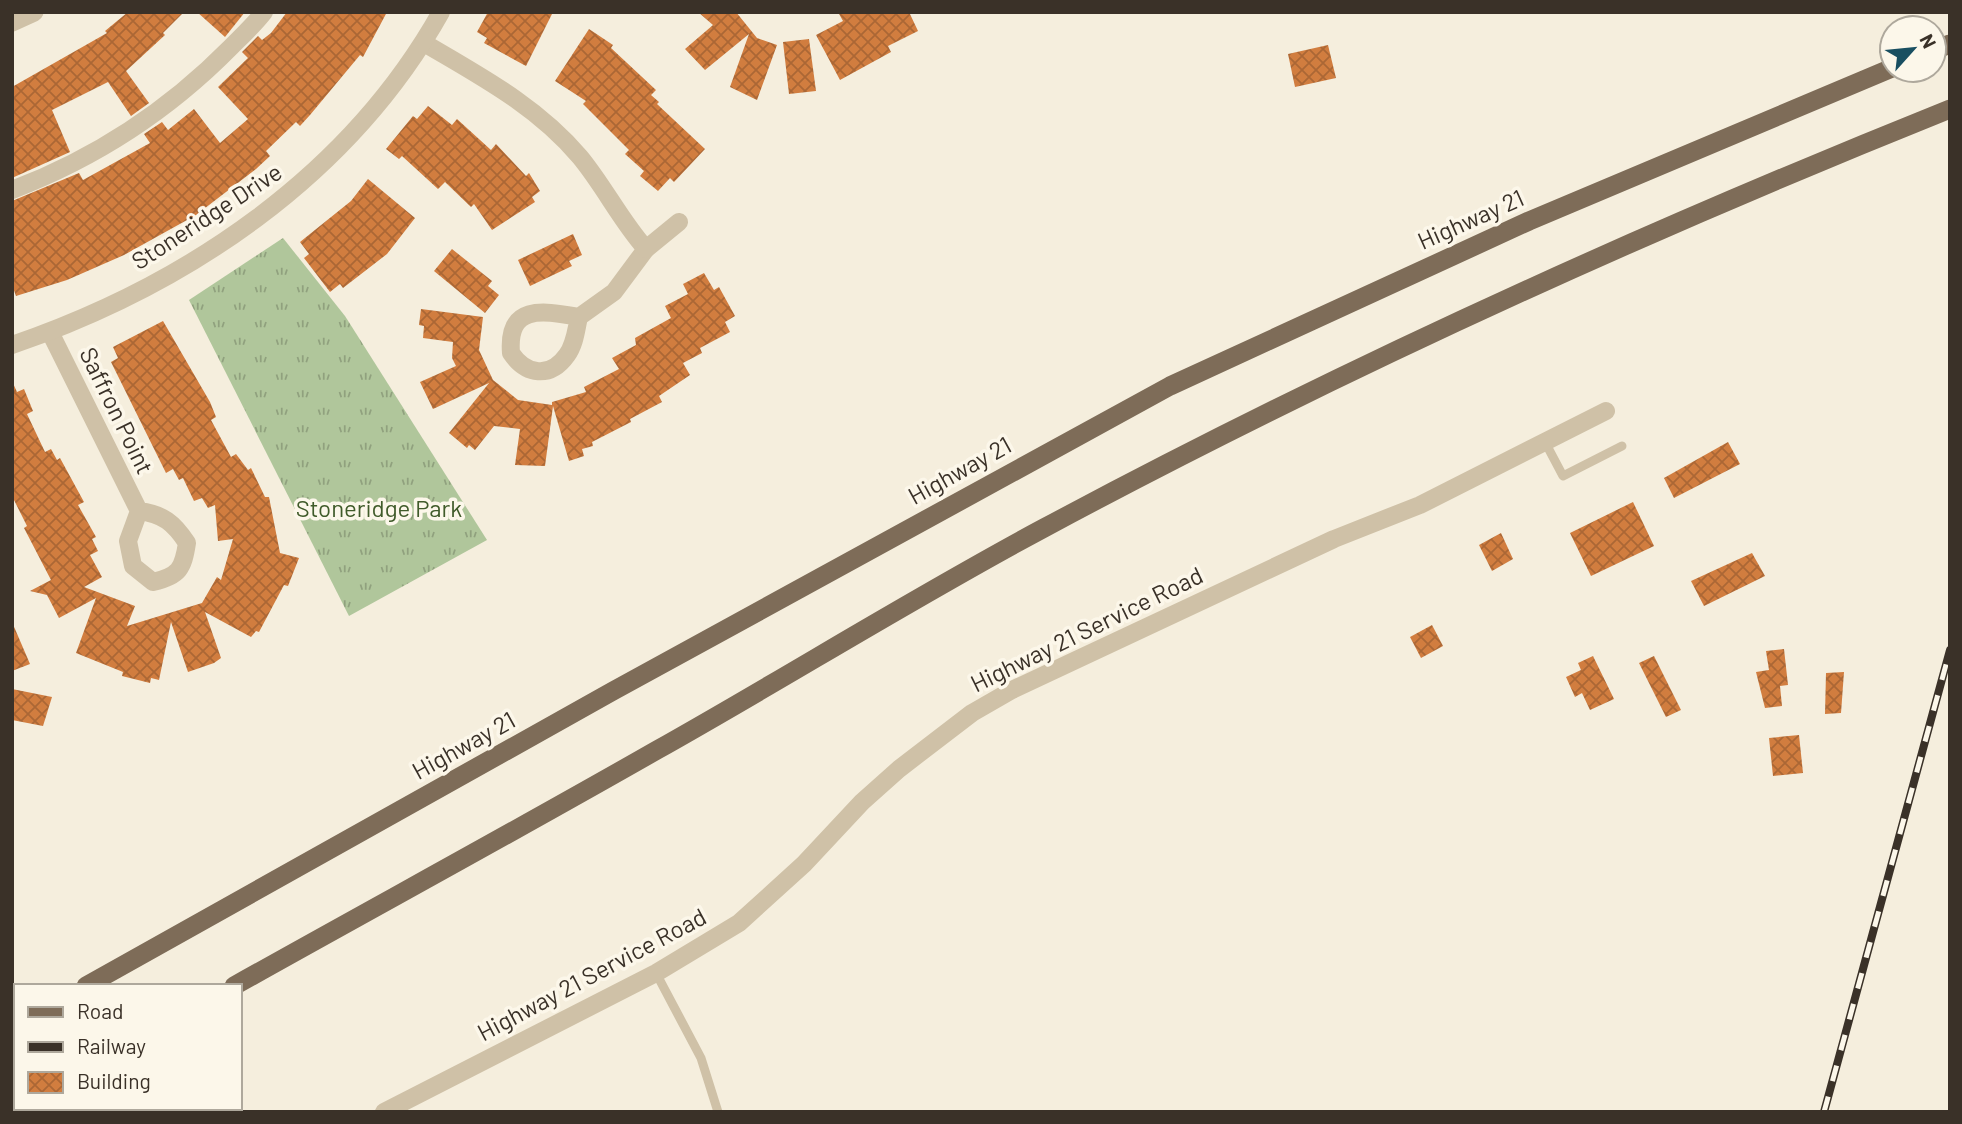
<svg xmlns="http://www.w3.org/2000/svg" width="1962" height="1124" font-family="Barlow,sans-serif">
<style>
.grass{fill:url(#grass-tufts)}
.building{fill:url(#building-cross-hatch)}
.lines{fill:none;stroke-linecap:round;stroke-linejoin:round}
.service{stroke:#cfc1a7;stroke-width:9}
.minor{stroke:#cfc1a7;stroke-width:18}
.tertiary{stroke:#cfc1a7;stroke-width:19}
.primary{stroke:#7e6c58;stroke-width:19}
.rail-casing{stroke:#3a3128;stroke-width:8}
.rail{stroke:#fcf7ea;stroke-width:5;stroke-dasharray:16;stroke-linecap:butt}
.labels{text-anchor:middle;stroke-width:7;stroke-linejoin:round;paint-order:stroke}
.street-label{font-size:24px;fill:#3a3128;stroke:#fcf7ea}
.park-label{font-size:24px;fill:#405b2a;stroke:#fcf7ea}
</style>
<defs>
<pattern id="grass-tufts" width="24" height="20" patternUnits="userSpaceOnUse" patternTransform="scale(1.75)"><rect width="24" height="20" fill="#b0c69b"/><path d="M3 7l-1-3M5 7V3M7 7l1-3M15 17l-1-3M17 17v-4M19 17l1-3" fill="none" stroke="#90a17e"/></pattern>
<pattern id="building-cross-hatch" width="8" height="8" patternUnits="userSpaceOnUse" patternTransform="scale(1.75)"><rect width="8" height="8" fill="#d17d3f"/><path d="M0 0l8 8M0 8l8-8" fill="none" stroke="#ab6735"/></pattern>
</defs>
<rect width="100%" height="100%" fill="#f5eedd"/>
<polygon class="grass" points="283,238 345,316 487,540 349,616 189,300"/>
<g class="building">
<polygon points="128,12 184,12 163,33 165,35 126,71 149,103 131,116 108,82 52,110 70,152 12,178 12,87 107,33 105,31"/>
<polygon points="197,12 245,12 225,37"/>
<polygon points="287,12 387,12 363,57 360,55 310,115 300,126 296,122 266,151 270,156 256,169 196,215 124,255 67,280 16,296 12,285 12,201 79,173 83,180 150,143 144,134 162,122 168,130 194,109 220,143 248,119 218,87 248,58 242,52 258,36 262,40 271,33"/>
<polygon points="488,12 553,12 526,66 484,43 487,38 477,32"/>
<polygon points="698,12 736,12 757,38 777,45 757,100 730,87 749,34 705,70 685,49 713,25"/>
<polygon points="838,12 909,12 918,31 888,46 891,52 840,80 816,35 843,21"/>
<polygon points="589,29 613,45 611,48 656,90 651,95 659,102 657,104 705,149 674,182 670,178 658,191 640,176 644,171 625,154 629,150 583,104 586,101 555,81"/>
<polygon points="809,39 816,91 789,94 783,42"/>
<polygon points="1328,45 1336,78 1295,87 1288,54"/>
<polygon points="428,106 452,125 457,119 491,150 496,144 526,176 529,173 540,191 532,197 535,202 492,230 474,204 471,207 445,182 438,189 402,156 399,159 386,149 413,116 417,119"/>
<polygon points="368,179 415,218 387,254 343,288 340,284 330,292 304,258 309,254 300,242 351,201"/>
<polygon points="573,234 582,255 569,261 572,266 530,286 518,260"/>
<polygon points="452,249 492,281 488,286 499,295 485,313 434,271"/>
<polygon points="704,273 714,290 719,287 735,316 725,322 730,332 700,348 702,353 683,363 690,375 659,396 662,402 630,419 631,422 592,442 593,446 582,449 584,456 569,461 553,406 545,466 515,465 520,429 494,426 475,450 469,445 467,448 449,433 489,383 433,409 420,382 456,366 452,358 453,342 423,338 424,326 419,325 421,309 483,317 479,350 493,380 518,400 552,405 552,402 586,392 584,387 619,369 612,358 636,345 635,338 671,318 665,306 688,294 683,284"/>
<polygon points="163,321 210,402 216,417 211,420 231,457 236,454 248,470 251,468 265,497 269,497 280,553 299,558 288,586 284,585 259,632 256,631 251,637 205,612 221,658 214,663 188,672 171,622 159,680 151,678 150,683 122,676 123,672 76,653 96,598 59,618 47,595 30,591 51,580 24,528 27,526 12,496 12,381 17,392 24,389 33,411 27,414 45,452 51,449 57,460 60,458 84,502 78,505 96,537 92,539 98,551 90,555 102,577 84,587 135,606 127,626 202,603 217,577 221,580 233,539 218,541 215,505 208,508 202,498 194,501 183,478 179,480 173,469 166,473 111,362 118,358 113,347"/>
<polygon points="1728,442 1740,464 1674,498 1664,478"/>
<polygon points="1633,502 1654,546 1591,576 1570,533"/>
<polygon points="1501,533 1513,559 1492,571 1479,545"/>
<polygon points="1752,553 1765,576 1704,606 1691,581"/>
<polygon points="12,622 30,664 12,671"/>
<polygon points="1432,625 1443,646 1421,658 1410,637"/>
<polygon points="1784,649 1788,685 1780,686 1782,706 1765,708 1756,672 1769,670 1766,651"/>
<polygon points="1593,656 1614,699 1590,710 1582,693 1575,697 1566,677 1581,670 1578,663"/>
<polygon points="1654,656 1681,710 1666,717 1639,663"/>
<polygon points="1844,672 1841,713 1825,714 1826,673"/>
<polygon points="12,689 52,697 43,726 12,720"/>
<polygon points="1799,735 1803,773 1773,776 1769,738"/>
</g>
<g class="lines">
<g class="service">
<polyline points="1545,442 1563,476 1622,446"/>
<polyline points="656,973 701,1058 718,1112"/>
</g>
<g class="minor">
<path d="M424 43C480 76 537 106 580 157 604 186 621 221 646 249L614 292 579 317C544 311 507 303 511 353 526 375 550 379 567 355 575 344 576 330 579 317"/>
<path d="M12 190C96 158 168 111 231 47 242 36 254 25 264 12"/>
<polyline points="646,249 679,222"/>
<path d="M50 332 139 511 128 541 133 566 153 582C179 576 183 569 187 543 174 523 163 514 139 511"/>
<path d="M12 345C187 285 349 176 441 12"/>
<polyline points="384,1112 656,973 739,923 804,864 862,802 899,769 972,713 1012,690 1334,539 1420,505 1606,411"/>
</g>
<polyline class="tertiary" points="12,22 34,12"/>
<g class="primary">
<polyline points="1934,50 1950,44"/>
<polyline points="86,986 613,691 1170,386 1529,221 1892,68"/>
<path d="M234 986C375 907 517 830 657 750 787 677 913 598 1044 528 1337 371 1641 233 1950 109"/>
<polyline points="12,1028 16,1026"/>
<polyline points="12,1109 16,1107"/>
</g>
<defs>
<polyline id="rail" points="1824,1112 1950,650"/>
</defs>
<use href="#rail" class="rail-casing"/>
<use href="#rail" class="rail"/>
</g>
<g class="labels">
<g class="street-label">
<text transform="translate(207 217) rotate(-33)" y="8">Stoneridge Drive</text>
<text transform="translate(1471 220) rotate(-24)" y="8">Highway 21</text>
<text transform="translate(116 411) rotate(64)" y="8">Saffron Point</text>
<text transform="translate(960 471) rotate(-29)" y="8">Highway 21</text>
<text transform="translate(1087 630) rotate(-26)" y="8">Highway 21 Service Road</text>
<text transform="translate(464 746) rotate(-29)" y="8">Highway 21</text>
<text transform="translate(592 975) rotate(-28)" y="8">Highway 21 Service Road</text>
</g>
<g class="park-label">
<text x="379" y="517">Stoneridge Park</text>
</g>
</g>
<rect width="1962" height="1124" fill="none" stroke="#3a3128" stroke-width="28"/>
<rect x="14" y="984" width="228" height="126" fill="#fcf7ea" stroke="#aea89c" stroke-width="2"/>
<rect x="28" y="1007" width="35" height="10" fill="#7e6c58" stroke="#aea89c" stroke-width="2"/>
<text x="77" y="1019" font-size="21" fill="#3a3128">Road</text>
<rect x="28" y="1042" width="35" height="10" fill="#3a3128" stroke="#aea89c" stroke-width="2"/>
<text x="77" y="1054" font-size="21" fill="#3a3128">Railway</text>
<rect x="28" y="1072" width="35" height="21" fill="url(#building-cross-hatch)" stroke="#aea89c" stroke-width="2"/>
<text x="77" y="1089" font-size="21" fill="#3a3128">Building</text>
<g transform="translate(1913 49) rotate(63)"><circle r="33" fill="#fcf7ea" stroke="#aea89c" stroke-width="2"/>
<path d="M0-5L12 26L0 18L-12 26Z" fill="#194f61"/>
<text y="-10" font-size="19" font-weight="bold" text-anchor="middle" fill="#3a3128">N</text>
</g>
</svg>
